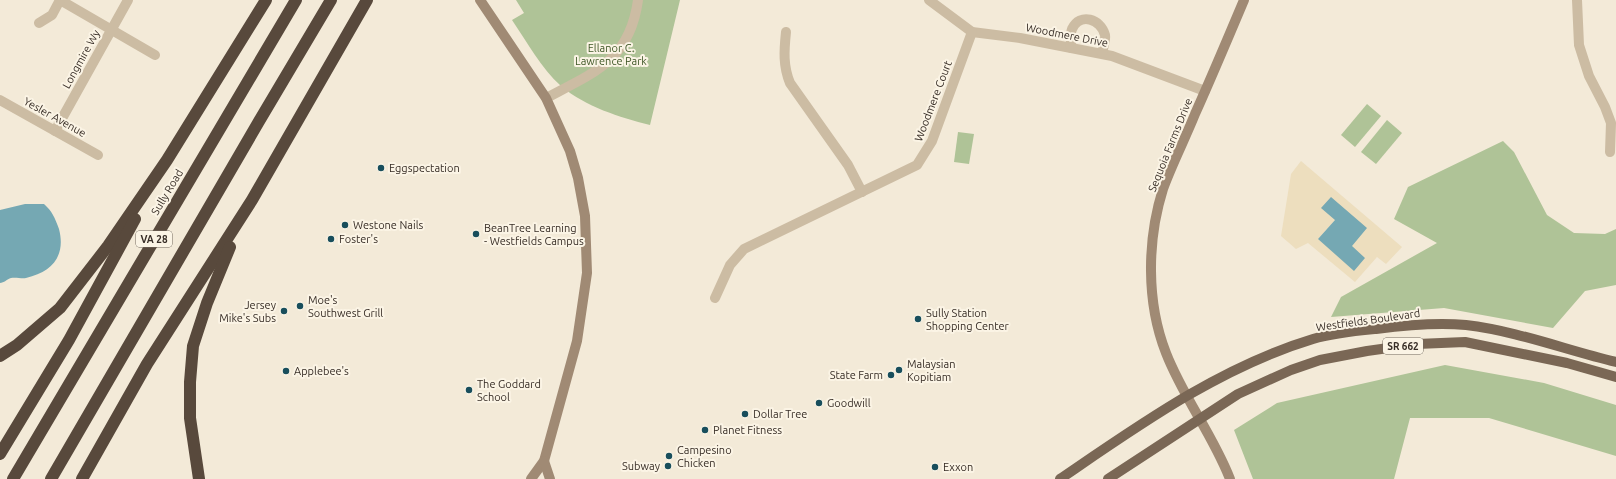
<svg xmlns="http://www.w3.org/2000/svg" width="1616" height="479" font-family="Ubuntu,sans-serif">
<style>
.green{fill:#afc397}
.plaza{fill:#eddebe;fill-rule:evenodd}
.water{fill:#75a8b3}
.lines{fill:none;stroke-linecap:round;stroke-linejoin:round}
.street{stroke:#ccbca3;stroke-width:10}
.secondary{stroke:#a08a74;stroke-width:10}
.primary{stroke:#7a6755;stroke-width:10}
.highway{stroke:#58493c;stroke-width:12}
.poi-dot{fill:#184e5c;stroke:#fbf4e5;stroke-width:1.5}
.labels{text-anchor:middle;stroke-width:4;stroke-linejoin:round;paint-order:stroke}
.shield{fill:#fbf4e5;stroke:#72695f;stroke-width:1}
.shield-label{font-size:10px;font-weight:bold;fill:#372d26}
.street-label{font-size:11px;fill:#372d26;stroke:#fbf4e5}
.park-label{font-size:11px;fill:#3f5727;stroke:#fbf4e5}
.poi-label{font-size:11px;fill:#372d26;stroke:#fbf4e5;text-anchor:start}
</style>
<rect width="100%" height="100%" fill="#f3ead8"/>
<g class="green">
<path d="M516 0H680L650 125C619 117 586 107 561 86 541 68 527 42 512 20L524 13Z"/>
<polygon points="1367,104 1381,116 1355,147 1341,135"/>
<polygon points="1387,120 1402,133 1376,164 1361,152"/>
<polygon points="958,132 974,134 969,164 954,162"/>
<polygon points="1503,141 1514,152 1547,215 1574,233 1605,234 1616,229 1616,285 1585,291 1553,328 1444,308 1331,317 1341,297 1437,243 1394,219 1408,187"/>
<polygon points="1445,365 1544,383 1616,405 1616,456 1489,418 1410,418 1394,479 1253,479 1234,430 1277,403"/>
</g>
<path class="plaza" d="M1301 161 1402 247 1386 264 1377 257 1355 282 1308 243 1296 249 1281 236 1291 174ZM1335 220 1352 246 1318 239Z"/>
<g class="water">
<polygon points="1331,197 1367,228 1352,246 1365,258 1354,271 1318,239 1335,220 1321,208"/>
<path d="M25 204H44C52 211 55 218 59 229 66 256 52 272 26 278 22 279 16 277 11 278 7 279 4 283 0 283V210Z"/>
</g>
<g class="lines">
<g class="street">
<polyline points="60,0 155,55"/>
<polyline points="929,0 972,32 1020,38 1112,56 1205,91"/>
<polyline points="1577,0 1579,45 1589,76 1605,107 1611,123 1610,152"/>
<polyline points="39,23 52,15 60,0"/>
<path d="M786 32C784 51 783 66 790 83L848 165 862 192"/>
<path d="M1071 48C1071 42 1070 34 1072 29 1080 12 1101 19 1105 35 1106 40 1103 48 1102 53"/>
<path d="M546 98C594 73 630 60 638 0"/>
<polyline points="0,100 98,155"/>
<polyline points="55,131 128,0"/>
<polyline points="715,298 730,265 744,249 917,165 932,141 972,32"/>
</g>
<g class="secondary">
<polyline points="480,0 546,98 570,151 578,178 585,216 587,273 577,341 544,461 531,479"/>
<polyline points="544,461 550,479"/>
<path d="M1230 479C1213 435 1183 397 1166 353 1146 302 1147 240 1163 189 1172 164 1185 139 1195 114 1212 76 1228 38 1244 0"/>
</g>
<g class="primary">
<path d="M1060 479C1139 425 1220 367 1313 339 1333 333 1355 331 1376 329 1406 325 1436 322 1466 325 1517 331 1566 350 1616 362"/>
<polyline points="1108,479 1238,394 1291,370 1320,360 1367,351 1417,344 1465,342 1567,363 1616,377"/>
</g>
<g class="highway">
<polyline points="0,356 17,345 60,308 108,246 167,160 266,0"/>
<polyline points="0,454 69,340 135,219"/>
<polyline points="13,479 296,0"/>
<polyline points="51,479 258,123 331,0"/>
<polyline points="82,479 147,364 252,200 367,0"/>
<polyline points="199,479 190,418 190,382 193,346 207,303 230,247"/>
</g>
</g>
<g class="poi-dot">
<circle cx="381" cy="168" r="4"/>
<circle cx="345" cy="225" r="4"/>
<circle cx="476" cy="234" r="4"/>
<circle cx="331" cy="239" r="4"/>
<circle cx="300" cy="306" r="4"/>
<circle cx="284" cy="311" r="4"/>
<circle cx="918" cy="319" r="4"/>
<circle cx="899" cy="370" r="4"/>
<circle cx="286" cy="371" r="4"/>
<circle cx="891" cy="375" r="4"/>
<circle cx="469" cy="390" r="4"/>
<circle cx="819" cy="403" r="4"/>
<circle cx="745" cy="414" r="4"/>
<circle cx="705" cy="430" r="4"/>
<circle cx="669" cy="456" r="4"/>
<circle cx="668" cy="466" r="4"/>
<circle cx="935" cy="467" r="4"/>
</g>
<g class="labels">
<g class="shield">
<rect x="136" y="231" width="36" height="16" rx="3"/>
<rect x="1383" y="338" width="40" height="16" rx="3"/>
</g>
<g class="shield-label">
<text x="154" y="243">VA 28</text>
<text x="1403" y="350">SR 662</text>
</g>
<g class="street-label">
<text transform="translate(1067 35) rotate(11)" y="4">Woodmere Drive</text>
<text transform="translate(81 59) rotate(-61)" y="4">Longmire Wy</text>
<text transform="translate(933 101) rotate(-69)" y="4">Woodmere Court</text>
<text transform="translate(55 117) rotate(29)" y="4">Yesler Avenue</text>
<text transform="translate(1170 145) rotate(-68)" y="4">Sequoia Farms Drive</text>
<text transform="translate(167 192) rotate(-59)" y="4">Sully Road</text>
<text transform="translate(1368 320) rotate(-8)" y="4">Westfields Boulevard</text>
</g>
<g class="park-label">
<text x="611" y="52">Ellanor C.<tspan x="611" dy="13">Lawrence Park</tspan></text>
</g>
<g class="poi-label">
<text x="389" y="172">Eggspectation</text>
<text x="353" y="229">Westone Nails</text>
<text x="484" y="232">BeanTree Learning<tspan x="484" dy="13">- Westfields Campus</tspan></text>
<text x="339" y="243">Foster's</text>
<text x="308" y="304">Moe's<tspan x="308" dy="13">Southwest Grill</tspan></text>
<text x="276" y="309" text-anchor="end">Jersey<tspan x="276" dy="13">Mike's Subs</tspan></text>
<text x="926" y="317">Sully Station<tspan x="926" dy="13">Shopping Center</tspan></text>
<text x="907" y="368">Malaysian<tspan x="907" dy="13">Kopitiam</tspan></text>
<text x="294" y="375">Applebee's</text>
<text x="883" y="379" text-anchor="end">State Farm</text>
<text x="477" y="388">The Goddard<tspan x="477" dy="13">School</tspan></text>
<text x="827" y="407">Goodwill</text>
<text x="753" y="418">Dollar Tree</text>
<text x="713" y="434">Planet Fitness</text>
<text x="677" y="454">Campesino<tspan x="677" dy="13">Chicken</tspan></text>
<text x="660" y="470" text-anchor="end">Subway</text>
<text x="943" y="471">Exxon</text>
</g>
</g>
</svg>
